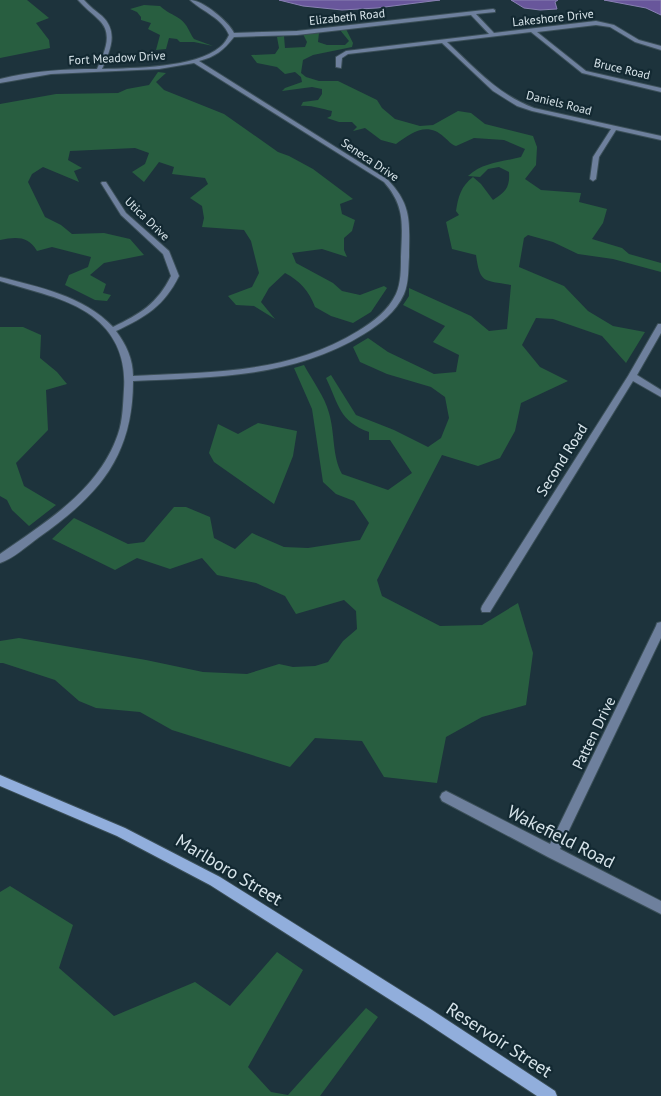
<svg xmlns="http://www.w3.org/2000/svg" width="661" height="1096" font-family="'PT Sans',sans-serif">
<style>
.green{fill:#285e40}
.water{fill:#68569b;stroke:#8981b3}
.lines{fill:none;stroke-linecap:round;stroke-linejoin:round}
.street-casing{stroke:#3b4f58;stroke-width:2}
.secondary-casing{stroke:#3b4f58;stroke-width:2}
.street{fill:#6e809d;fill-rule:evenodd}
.secondary{fill:#91aedc;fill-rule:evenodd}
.labels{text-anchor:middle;stroke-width:4.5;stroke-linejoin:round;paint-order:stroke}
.far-street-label{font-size:12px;fill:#d7e4ea;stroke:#132932}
.street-label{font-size:15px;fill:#d7e4ea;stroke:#132932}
.near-street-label{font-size:18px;fill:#d7e4ea;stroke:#132932}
</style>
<rect width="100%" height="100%" fill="#1d333c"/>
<g class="green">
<polygon points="0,0 27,0 49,18 36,23 49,40 50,48 0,58"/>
<path d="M144 5 160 6C166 12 173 14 180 19 188 25 189 32 194 39L213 46 194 42H180L177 39 169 38 166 49 156 50 160 35 148 29 151 23 141 20V17L137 12 130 9Z"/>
<path d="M346 29 353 43 352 47 313 55 303 60 301 73 306 77 319 81H338L377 100 382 108 395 119 420 126 433 125 458 111 471 113 485 124 533 136 537 147 536 165 525 179 541 190 581 193 579 202 607 209 603 223 592 239 622 248 629 254 661 263V272L613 259 578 254 553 242 528 235 524 238 519 267 564 286 588 311 613 326 645 332 626 363 602 336 553 319 536 318 522 345 540 367 568 381 521 403 515 431 500 458 478 466 442 455 377 580 382 596 440 626 482 625 518 603 533 653 526 705 482 717 446 737 437 783 384 777 362 741 315 738 290 767 172 730 140 712 96 708 79 701 55 680 3 663H0V641L19 638 146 660 203 672 247 674 279 664 293 667 315 666 328 662 343 641 357 629 356 611 344 600 296 614 285 596 256 583 217 575 202 558 170 569 137 558 115 570 52 539 74 518 128 544 144 542 174 507H186L210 517 214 538 235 549 252 533 284 547 308 548 360 540 369 523 354 501 336 494 323 482 312 409 294 368 304 365C312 380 325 397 329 413 335 433 332 456 342 474L388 490 412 473 390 440H369V432C339 421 339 405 326 378L331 375 356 415 394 430 428 447 441 438 449 418 445 397 431 387 387 374 360 362 353 347 368 338 388 352 434 374 456 372 459 355 433 342 445 326 403 305 409 296V288L471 316 489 331 507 329 511 285C484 280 480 284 476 255L452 249 446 222 459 215 456 211C458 197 461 186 473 177L481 184 493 200C506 192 510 187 509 172L499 167 488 169 480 177 468 176C483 162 503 162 521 157L525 149 504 140 474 138 456 146C450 144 449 141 444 137 427 121 411 133 396 144L381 140 365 128 353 131 357 127 352 122H339L327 118 331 116 332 111C321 109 312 105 301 106L303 102 318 100 322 94V89L312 87 282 91 285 88 302 82 301 77 295 72 285 74 277 67 257 63 251 55 275 54 279 48 277 37 284 36 285 48 305 47 307 42 303 34 319 33 318 42 327 45H345L349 41 340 30Z"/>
<path d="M158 72 166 73 156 82 164 90 224 114 278 152 289 156 313 169 353 199 340 204 342 214 355 220 352 231 344 238V250L347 257 322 249 292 253 296 263 333 283 342 291 360 295 384 286 387 288 371 312 353 323 331 316 315 307C309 291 300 281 285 273L269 288 261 302 275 319 254 306 236 305 228 296 252 287 259 273 251 241 244 230 202 227 204 218 202 206 190 198 208 184 205 178 172 174 174 167 159 162 144 182 132 172 145 164 149 153 135 148 70 151 68 160 82 168 74 171 79 182 43 167 32 174 28 182 45 217 61 225 72 234 104 233 130 239 144 255 104 263 90 275 106 284 103 293 111 295 107 301 95 300 65 285 69 275 88 267 91 257 52 247 37 251C28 235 15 237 0 240V104L56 94 118 93 127 89 149 85Z"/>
<polygon points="0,327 23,327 41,335 40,358 57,372 67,384 46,390 48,430 16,463 24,486 56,505 29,526 12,510 7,500 0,496"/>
<polygon points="258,423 297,431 293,456 274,504 214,462 209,453 218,424 238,434"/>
<polygon points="10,886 73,925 59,968 114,1016 195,982 230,1006 277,952 303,970 248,1067 271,1092 288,1095 366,1008 378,1017 320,1096 0,1096 0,892"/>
</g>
<g class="water">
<polygon points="279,0 440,0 377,8 342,10 303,6"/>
<polygon points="511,0 558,0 555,2 557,9 540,10 524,8"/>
<polygon points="604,0 661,0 661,15 646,8"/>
</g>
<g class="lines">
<defs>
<g id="street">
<path d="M78 0H84C89 6 96 11 102 16 119 32 110 51 102 69 134 68 195 68 220 47 224 44 227 39 229 35 222 18 203 12 190 0 203 0 229 22 234 33L297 31 493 9 495 10V12L476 14 494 33 596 21 614 25 639 40 661 46V50L635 42 610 27 596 25 537 32 586 71 661 88V92L582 73 531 32 447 42C474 67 498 95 534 108L661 136V140L616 130 599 157 596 179 593 181 590 179 593 157 611 129 532 111 517 106 493 91 442 43 348 54 342 58 341 68 336 67V57L346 51 489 34 471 15 297 35 234 37C224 50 215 57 199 61L388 180C413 206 409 224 409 257 408 269 409 282 404 294 396 312 380 324 364 334 293 378 214 377 133 381 133 457 98 496 38 538 27 546 13 559 0 563V554C46 522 99 490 118 434 123 420 123 404 124 389 126 360 116 334 92 316 66 297 31 291 0 281V277C39 287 84 296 113 327 140 314 157 304 171 276L163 254 121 215 101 183 102 182H106L126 213 169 251 179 276C164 306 146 317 116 331 126 344 133 359 133 376 212 372 288 374 358 331 373 322 388 311 396 294 401 283 401 269 401 257 402 226 406 207 384 182L194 63 159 69 51 74 0 83V79C32 71 64 69 97 69 104 53 114 34 99 20 92 13 85 8 78 0Z"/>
<polygon points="658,324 661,324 661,333 637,375 661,390 661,397 633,381 490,612 482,612 481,609 482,606 628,376"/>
<polygon points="661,622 661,638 560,849 661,901 661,914 548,857 442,801 440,797 442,793 446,791 450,793 550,844 656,626 657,623"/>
</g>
<polygon id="secondary" points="0,775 125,828 220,877 432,1010 555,1091 557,1096 537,1096 422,1020 210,885 117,836 0,786"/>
</defs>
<use href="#street" class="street-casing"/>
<use href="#secondary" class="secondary-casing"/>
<use href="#street" class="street"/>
<use href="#secondary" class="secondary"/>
</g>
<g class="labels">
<g class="far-street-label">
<text transform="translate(347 17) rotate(-6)" y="4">Elizabeth Road</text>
<text transform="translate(553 18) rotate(-6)" y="4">Lakeshore Drive</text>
<text transform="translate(117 58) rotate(-3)" y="4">Fort Meadow Drive</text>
<text transform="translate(622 69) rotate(13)" y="4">Bruce Road</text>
<text transform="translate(559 103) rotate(14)" y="4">Daniels Road</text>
<text transform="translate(370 160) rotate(34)" y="4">Seneca Drive</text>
<text transform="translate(147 219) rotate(44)" y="4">Utica Drive</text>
</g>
<g class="street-label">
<text transform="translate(562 460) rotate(-58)" y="5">Second Road</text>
<text transform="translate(594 733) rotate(-64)" y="5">Patten Drive</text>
</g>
<g class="near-street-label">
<text transform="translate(561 837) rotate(27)" y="6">Wakefield Road</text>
<text transform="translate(229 870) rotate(31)" y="6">Marlboro Street</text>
<text transform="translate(499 1040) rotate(33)" y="6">Reservoir Street</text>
</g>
</g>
</svg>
